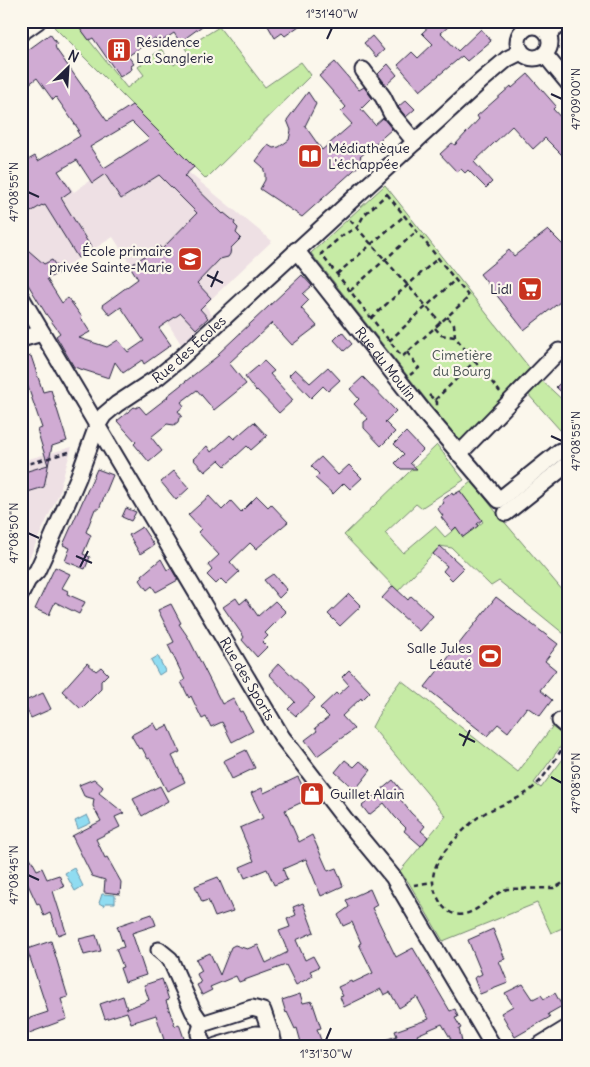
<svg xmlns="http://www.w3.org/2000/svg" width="590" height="1067" font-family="Delius,sans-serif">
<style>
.built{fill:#eee0e4}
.green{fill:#c6eba5;stroke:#748670}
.water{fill:#90dcf1;stroke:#6492a8}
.building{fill:#d0abd3;stroke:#22223b;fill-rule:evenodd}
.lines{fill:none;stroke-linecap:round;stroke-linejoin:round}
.minor-casing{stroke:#22223b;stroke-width:19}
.path{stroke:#22223b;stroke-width:2.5;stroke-dasharray:5 4;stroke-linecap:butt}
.minor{stroke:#fbf7ec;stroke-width:15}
.ticks{fill:none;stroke:#22223b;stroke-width:2}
.labels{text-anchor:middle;stroke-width:4.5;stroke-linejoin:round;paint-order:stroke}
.poi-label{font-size:14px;fill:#22223b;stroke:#fbf7ec;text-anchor:start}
.street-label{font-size:14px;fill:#22223b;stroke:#fbf7ec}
.park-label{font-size:14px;fill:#4b5456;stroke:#fbf7ec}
.neatline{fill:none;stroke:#22223b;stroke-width:2}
.ticks-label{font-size:12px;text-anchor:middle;fill:#22223b}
</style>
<rect width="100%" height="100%" fill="#fbf7ec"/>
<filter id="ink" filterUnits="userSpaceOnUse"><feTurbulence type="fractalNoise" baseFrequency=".02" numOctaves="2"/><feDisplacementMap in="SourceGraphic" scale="10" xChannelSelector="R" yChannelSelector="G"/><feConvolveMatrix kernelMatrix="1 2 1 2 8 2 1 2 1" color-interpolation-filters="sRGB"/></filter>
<g filter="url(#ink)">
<g class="built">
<polygon points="139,144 150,158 161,150 272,241 205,305 213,317 181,344 113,237 30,289 21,276 21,204 64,178 74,192"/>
<polygon points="72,447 60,487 61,489 21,576 21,461"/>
</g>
<g class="green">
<polygon points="65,21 75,21 89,40 127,88 144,75 138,67 161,49 174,65 189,54 185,48 219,27 265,87 301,62 311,75 206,179 54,27"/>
<polygon points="385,185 532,371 462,445 311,253"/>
<polygon points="539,378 569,406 569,440 526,392"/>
<polygon points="437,445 464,480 421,508 416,504 385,533 403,553 435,526 445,537 457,527 463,537 483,522 460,491 472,481 496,512 569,598 569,638 499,581 491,586 452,548 440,546 398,591 344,535"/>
<polygon points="401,680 518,772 552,727 567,738 534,783 541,788 569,751 569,925 551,933 537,903 443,941 409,883 400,871 446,816 372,727 387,699"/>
</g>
<g class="water">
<polygon points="158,656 165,671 159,675 151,660"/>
<polygon points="87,815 91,823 78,829 75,821"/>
<polygon points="74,868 83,886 75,891 65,873"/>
<polygon points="102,894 115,895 115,903 106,903 104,906 99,903"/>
</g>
<g class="building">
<polygon points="89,21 209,21 180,42 174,33 159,43 155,38 128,56 134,64 131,66 132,69 120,77 93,38 89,40 80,28"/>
<polygon points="272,21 306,21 285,36 282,33 275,38 268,26 273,23"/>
<polygon points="435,21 455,21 441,33 458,51 481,29 491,41 467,61 462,56 420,91 398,65 412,52 418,58 433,44 422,33"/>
<path d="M50 34 57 44 55 45 56 49 107 121 132 105 194 167 184 176 223 214 224 213 235 222 234 224 238 228 236 233 241 238 231 248 230 254 228 257 220 259 197 283 211 298 200 309 208 318 196 329 181 313 159 328 171 345 144 364 142 360 123 373 115 362 109 378 74 367 56 336 60 333 46 314 21 273V244L44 264 52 260 60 272 47 279 62 303 68 298 82 317 81 318 90 332 79 338 107 347 118 340 128 352 144 341 121 307 110 315 102 305 138 279 130 266 159 246 162 249 197 213 159 175 121 199 105 174 92 183 77 160 58 171 71 191 61 198 92 249 78 258 45 205 43 206 42 205 21 218V164L35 156 38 161 80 136 77 131 79 130 56 97 53 100 37 78 21 90V55ZM132 122 149 139 104 168 90 147Z"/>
<polygon points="372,36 384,50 376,57 364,43"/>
<polygon points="335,62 359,90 364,87 372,98 361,109 375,125 383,118 392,129 360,157 363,162 302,217 260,189 265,180 265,174 263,167 256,161 268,145 273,148 279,147 289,140 291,130 287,120 308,92 316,104 305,126 322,150 352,124 341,112 346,107 319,76"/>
<polygon points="388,64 397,75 386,85 378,74"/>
<polygon points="528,74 556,106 553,109 564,121 559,126 561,128 560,129 569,139 569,162 545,138 533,149 512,126 474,162 492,182 486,188 468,170 465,173 461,169 457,172 440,154 452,143 455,145 479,119 477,116 511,86 512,88"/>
<polygon points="406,100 415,109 406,117 398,107"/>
<polygon points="548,230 569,251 569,295 524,330 480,274 509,250 514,256"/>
<polygon points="302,275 312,286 303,294 309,300 301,308 317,326 292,345 272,323 229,363 246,384 214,410 197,390 181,402 184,406 178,411 182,416 179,418 178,422 174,425 167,424 151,437 162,451 149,462 134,444 136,442 117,421 134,407 136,408 139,406 146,414 168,397 167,396 219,355 218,354"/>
<polygon points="342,332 352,344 344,351 334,340"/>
<polygon points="31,356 43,392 51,390 67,441 52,446 44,487 21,494 21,473 48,465 37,430 42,428 27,384 21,386 21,359"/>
<polygon points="264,361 274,371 270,374 293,400 279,413 257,390 256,391 245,377"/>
<polygon points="328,367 340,380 328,391 323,386 311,398 289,375 295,369 310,383"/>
<polygon points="569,375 569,399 556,387"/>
<polygon points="363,377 396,411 385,422 395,432 381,446 364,428 364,422 368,419 354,404 359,399 350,389"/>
<polygon points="254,422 267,436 251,450 247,446 225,466 219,460 205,472 193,459 207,446 211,452 230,435 234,439"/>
<polygon points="406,432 423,450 410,463 417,469 401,469 395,463 404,454 394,444"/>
<polygon points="321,457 338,475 349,465 362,478 350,489 344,483 333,494 315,478 319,474 311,466"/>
<polygon points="97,469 113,475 99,509 95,509 86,532 91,535 83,554 90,557 85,569 65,561 70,548 63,545"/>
<polygon points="174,471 189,488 176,500 161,482"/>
<polygon points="460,491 482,520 477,524 478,526 463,537 456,527 452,531 441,517 443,516 437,508 444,503 442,500 452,493 453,495"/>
<polygon points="209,496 222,510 231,501 241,512 257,496 268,507 271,504 288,522 256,549 250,543 230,562 239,572 226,584 221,579 216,584 207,575 212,570 208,565 219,555 198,532 201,529 188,515"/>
<polygon points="126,508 136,512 131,521 122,517"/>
<polygon points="142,527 154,545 140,554 129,535"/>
<polygon points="440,546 464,568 452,580 443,571 447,566 433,554"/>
<polygon points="161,559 167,570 171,568 178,580 156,592 152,586 147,590 140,580 143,577 142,575"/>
<polygon points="55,567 70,574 62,588 68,591 67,594 85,602 79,614 55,602 49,615 35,609"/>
<polygon points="273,574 287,590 279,598 264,580"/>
<polygon points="393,586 408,600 411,596 433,616 419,631 382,598"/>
<polygon points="349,594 361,606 340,626 328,614"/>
<polygon points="496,597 558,644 545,661 556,670 540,690 552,700 540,716 527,707 508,732 498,724 487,736 425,687"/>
<polygon points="236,598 240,604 246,599 258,616 275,601 286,612 265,633 268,636 262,642 267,647 257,657 242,640 244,637 223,607"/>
<polygon points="171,604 181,623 179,624 188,637 222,704 233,698 240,712 242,711 253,731 232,742 222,722 211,727 206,717 202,719 191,696 189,698 181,682 185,680 168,645 174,642 158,610"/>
<polygon points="87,663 96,671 101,667 108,674 101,681 101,689 81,709 62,691"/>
<polygon points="279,663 315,698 296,716 288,709 295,702 269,674"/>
<polygon points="349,670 370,692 362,700 361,698 342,716 354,729 317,756 305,740 317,731 315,728 329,717 320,708 336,693 338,695 349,685 342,677"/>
<polygon points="43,693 51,709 31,718 23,702"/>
<polygon points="154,723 158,730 168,725 180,752 172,756 185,782 167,791 150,758 148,759 142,748 139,749 131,735"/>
<polygon points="246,750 255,768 232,779 223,761"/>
<polygon points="345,760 354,767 360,761 371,770 355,790 335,772"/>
<polygon points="298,777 309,799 285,810 299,842 312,835 328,871 336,868 343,886 321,896 306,859 283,869 287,880 274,885 267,869 245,878 240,867 254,861 240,828 263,818 251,793 262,788 264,793"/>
<polygon points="94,779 103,787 99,793 124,813 115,817 120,827 96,839 105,858 107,857 121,882 120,894 104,892 105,880 92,876 72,836 101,821 93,806 94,799 84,796 79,785"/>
<polygon points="393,780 402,791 397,795 411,813 425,826 421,831 428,837 421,846 404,831 406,828 395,817 384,803 369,815 362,806"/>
<polygon points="160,786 168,801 142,816 133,799"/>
<polygon points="21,841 37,870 42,868 47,879 59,875 64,887 53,891 66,932 58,935 50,913 44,916 39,903 37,904 24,876 21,878"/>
<polygon points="218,877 233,911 215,917 208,900 202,902 195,886"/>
<polygon points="370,889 377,905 372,908 396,957 413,948 450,1011 455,1009 458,1017 455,1018 461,1028 459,1029 463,1046 455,1046 442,1024 417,1035 422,1046 375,1046 375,1043 397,1036 395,1031 429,1019 417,997 399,1008 390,992 384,995 381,989 344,1007 340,997 343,996 338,987 351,981 352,983 373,973 359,944 361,943 352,922 343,926 338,915 349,907 346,900"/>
<polygon points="303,903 314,932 296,940 305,960 313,956 319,967 310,971 313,976 296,985 286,965 239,982 236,976 210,987 212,990 202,995 197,985 201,983 197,974 202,971 196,959 210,953 220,975 231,947 235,945 247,949 258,945 266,963 288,952 279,931 290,927 287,919 296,915 293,907"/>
<polygon points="152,914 156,925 132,933 146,975 125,982 120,968 123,967 116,949 124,947 117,926"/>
<polygon points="493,929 505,959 499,961 508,983 480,994 474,978 482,974 468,940"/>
<polygon points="96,935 101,951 84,955 79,939"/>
<polygon points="51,941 68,997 61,999 67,1019 21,1036 21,1021 48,1012 27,949"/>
<polygon points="162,979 169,1000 166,1001 175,1026 179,1024 186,1044 179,1046 166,1046 156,1015 131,1023 127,1012 105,1019 100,1004 123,996 127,1009 149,1000 144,985"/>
<polygon points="523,984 533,999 541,995 544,999 555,993 562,1006 548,1014 550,1017 515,1037 501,1013 513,1006 505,993"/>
<polygon points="300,994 303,1003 312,1001 321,1028 317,1029 323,1046 302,1046 297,1028 295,1029 287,1012 286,1013 282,1000"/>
</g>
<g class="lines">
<defs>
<g id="minor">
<circle cx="534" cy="42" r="16"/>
<polyline points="21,33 38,21"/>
<polyline points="548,33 566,21"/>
<polyline points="545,55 569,84"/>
<polyline points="363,70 383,97 391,113 415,142"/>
<path id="s1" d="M296 250 423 411 499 500 560 451"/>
<path id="s2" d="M21 297 282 737 345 819 393 877 493 1046"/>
<polyline points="21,339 42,333"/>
<polyline points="459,454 559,351"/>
<polyline points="506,513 569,463"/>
<path id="s3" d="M21 594 28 580 37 571 49 545 78 478 97 426 104 415 117 404 158 377 175 363 481 81 507 59 521 52"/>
<polyline points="560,721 569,729"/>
<polyline points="159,950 170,959 193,1011 202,1024"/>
<polyline points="205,1046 203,1045 199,1034 202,1024 252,1008 263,1011 275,1046"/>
<polyline points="216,1046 256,1034 272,1035"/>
<polyline points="538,1046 569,1027"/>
</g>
</defs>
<use href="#minor" class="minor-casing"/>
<g class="path">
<polygon points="387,194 469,297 402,357 321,254 344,234 357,228 364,215"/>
<polyline points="350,220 441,323"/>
<polyline points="337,274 404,216"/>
<polyline points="350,291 417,231"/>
<polyline points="447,317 454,324 455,337 500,392"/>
<polyline points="371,318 438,258"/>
<polyline points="435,328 441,335 455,337"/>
<polyline points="389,341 455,280"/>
<polyline points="407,352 419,368 410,375"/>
<polyline points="429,395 437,402 437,406"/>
<polyline points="435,400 479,357"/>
<polyline points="21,466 69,452 72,454"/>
<path d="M566 743C555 759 545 779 529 791 516 801 499 805 485 813 475 818 467 827 459 835 442 853 424 873 438 898 443 909 452 917 465 914 481 910 492 894 507 889L554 888 569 880"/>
<polyline points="414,885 432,882"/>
</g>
<use href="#minor" class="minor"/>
</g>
</g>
<path class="ticks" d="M327 39 332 28M551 94 562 99M28 192 39 197M207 275 223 283M211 287 218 271M551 436 562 441M28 533 39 538M76 556 92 563M80 567 88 551M459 734 475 742M463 746 470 730M551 777 562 783M28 875 39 880M326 1040 331 1028"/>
<defs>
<symbol id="building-square" viewBox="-11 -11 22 22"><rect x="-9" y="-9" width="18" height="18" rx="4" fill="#c8321e" stroke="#fbf7ec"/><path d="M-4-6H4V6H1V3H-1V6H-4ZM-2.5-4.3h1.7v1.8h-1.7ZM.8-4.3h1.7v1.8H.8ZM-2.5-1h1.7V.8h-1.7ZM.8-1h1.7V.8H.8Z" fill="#fff"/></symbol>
<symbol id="library-square" viewBox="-11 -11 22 22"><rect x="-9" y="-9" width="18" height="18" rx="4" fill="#c8321e" stroke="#fbf7ec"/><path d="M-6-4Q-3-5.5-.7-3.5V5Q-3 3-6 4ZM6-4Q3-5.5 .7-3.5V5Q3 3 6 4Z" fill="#fff"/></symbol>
<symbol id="school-square" viewBox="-11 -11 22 22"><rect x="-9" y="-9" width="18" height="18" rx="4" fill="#c8321e" stroke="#fbf7ec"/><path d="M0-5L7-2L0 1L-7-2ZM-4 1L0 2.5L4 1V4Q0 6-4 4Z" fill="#fff"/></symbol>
<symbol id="supermarket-square" viewBox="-11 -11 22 22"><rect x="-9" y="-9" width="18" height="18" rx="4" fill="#c8321e" stroke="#fbf7ec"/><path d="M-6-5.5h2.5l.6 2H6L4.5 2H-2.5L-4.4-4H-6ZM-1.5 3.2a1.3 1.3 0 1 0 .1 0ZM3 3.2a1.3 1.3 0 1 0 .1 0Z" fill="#fff"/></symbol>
<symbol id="stadium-square" viewBox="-11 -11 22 22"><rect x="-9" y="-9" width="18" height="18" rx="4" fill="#c8321e" stroke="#fbf7ec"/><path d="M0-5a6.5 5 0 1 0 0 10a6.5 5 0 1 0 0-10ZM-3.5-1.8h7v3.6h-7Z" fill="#fff"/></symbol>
<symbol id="shop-square" viewBox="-11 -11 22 22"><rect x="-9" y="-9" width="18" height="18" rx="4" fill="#c8321e" stroke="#fbf7ec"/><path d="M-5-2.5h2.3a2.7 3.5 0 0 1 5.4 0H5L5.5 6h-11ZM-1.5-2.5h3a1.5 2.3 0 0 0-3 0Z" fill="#fff"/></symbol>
</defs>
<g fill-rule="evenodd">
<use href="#building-square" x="105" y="36" width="28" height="28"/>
<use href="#library-square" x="296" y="142" width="28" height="28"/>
<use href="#school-square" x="176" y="245" width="28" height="28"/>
<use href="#supermarket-square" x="516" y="275" width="28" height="28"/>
<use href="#stadium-square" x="476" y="642" width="28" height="28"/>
<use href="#shop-square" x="298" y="780" width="28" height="28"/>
</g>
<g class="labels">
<g class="poi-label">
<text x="136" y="47">Résidence<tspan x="136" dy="16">La Sanglerie</tspan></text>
<text x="328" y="153">Médiathèque<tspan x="328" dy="16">L'échappée</tspan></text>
<text x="172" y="256" text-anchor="end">École primaire<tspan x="172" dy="16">privée Sainte-Marie</tspan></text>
<text x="512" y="294" text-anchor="end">Lidl</text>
<text x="472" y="653" text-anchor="end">Salle Jules<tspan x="472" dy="16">Léauté</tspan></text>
<text x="330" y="799">Guillet Alain</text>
</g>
<g class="street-label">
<text dy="5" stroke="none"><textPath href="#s3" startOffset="306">Rue des Écoles</textPath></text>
<text dy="5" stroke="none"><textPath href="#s1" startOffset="145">Rue du Moulin</textPath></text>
<text dy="5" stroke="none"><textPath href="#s2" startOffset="444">Rue des Sports</textPath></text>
</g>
<g class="park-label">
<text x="462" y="360">Cimetière<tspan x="462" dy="16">du Bourg</tspan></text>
</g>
</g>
<rect width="590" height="1067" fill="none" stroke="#fbf7ec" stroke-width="55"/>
<g transform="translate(68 68) rotate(25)" stroke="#fbf7ec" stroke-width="4" paint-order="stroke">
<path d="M0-4L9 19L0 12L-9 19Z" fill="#22223b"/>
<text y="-8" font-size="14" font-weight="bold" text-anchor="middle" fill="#22223b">N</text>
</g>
<rect x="28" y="28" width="534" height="1012" class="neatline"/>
<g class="ticks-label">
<text x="332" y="18">1°31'40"W</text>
<text transform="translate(576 99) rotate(-90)" y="4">47°09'00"N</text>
<text transform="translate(14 192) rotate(-90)" y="4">47°08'55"N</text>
<text transform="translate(576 441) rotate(-90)" y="4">47°08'55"N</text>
<text transform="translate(14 533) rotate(-90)" y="4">47°08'50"N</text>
<text transform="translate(576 783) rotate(-90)" y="4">47°08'50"N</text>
<text transform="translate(14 875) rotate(-90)" y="4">47°08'45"N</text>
<text x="326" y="1058">1°31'30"W</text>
</g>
</svg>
